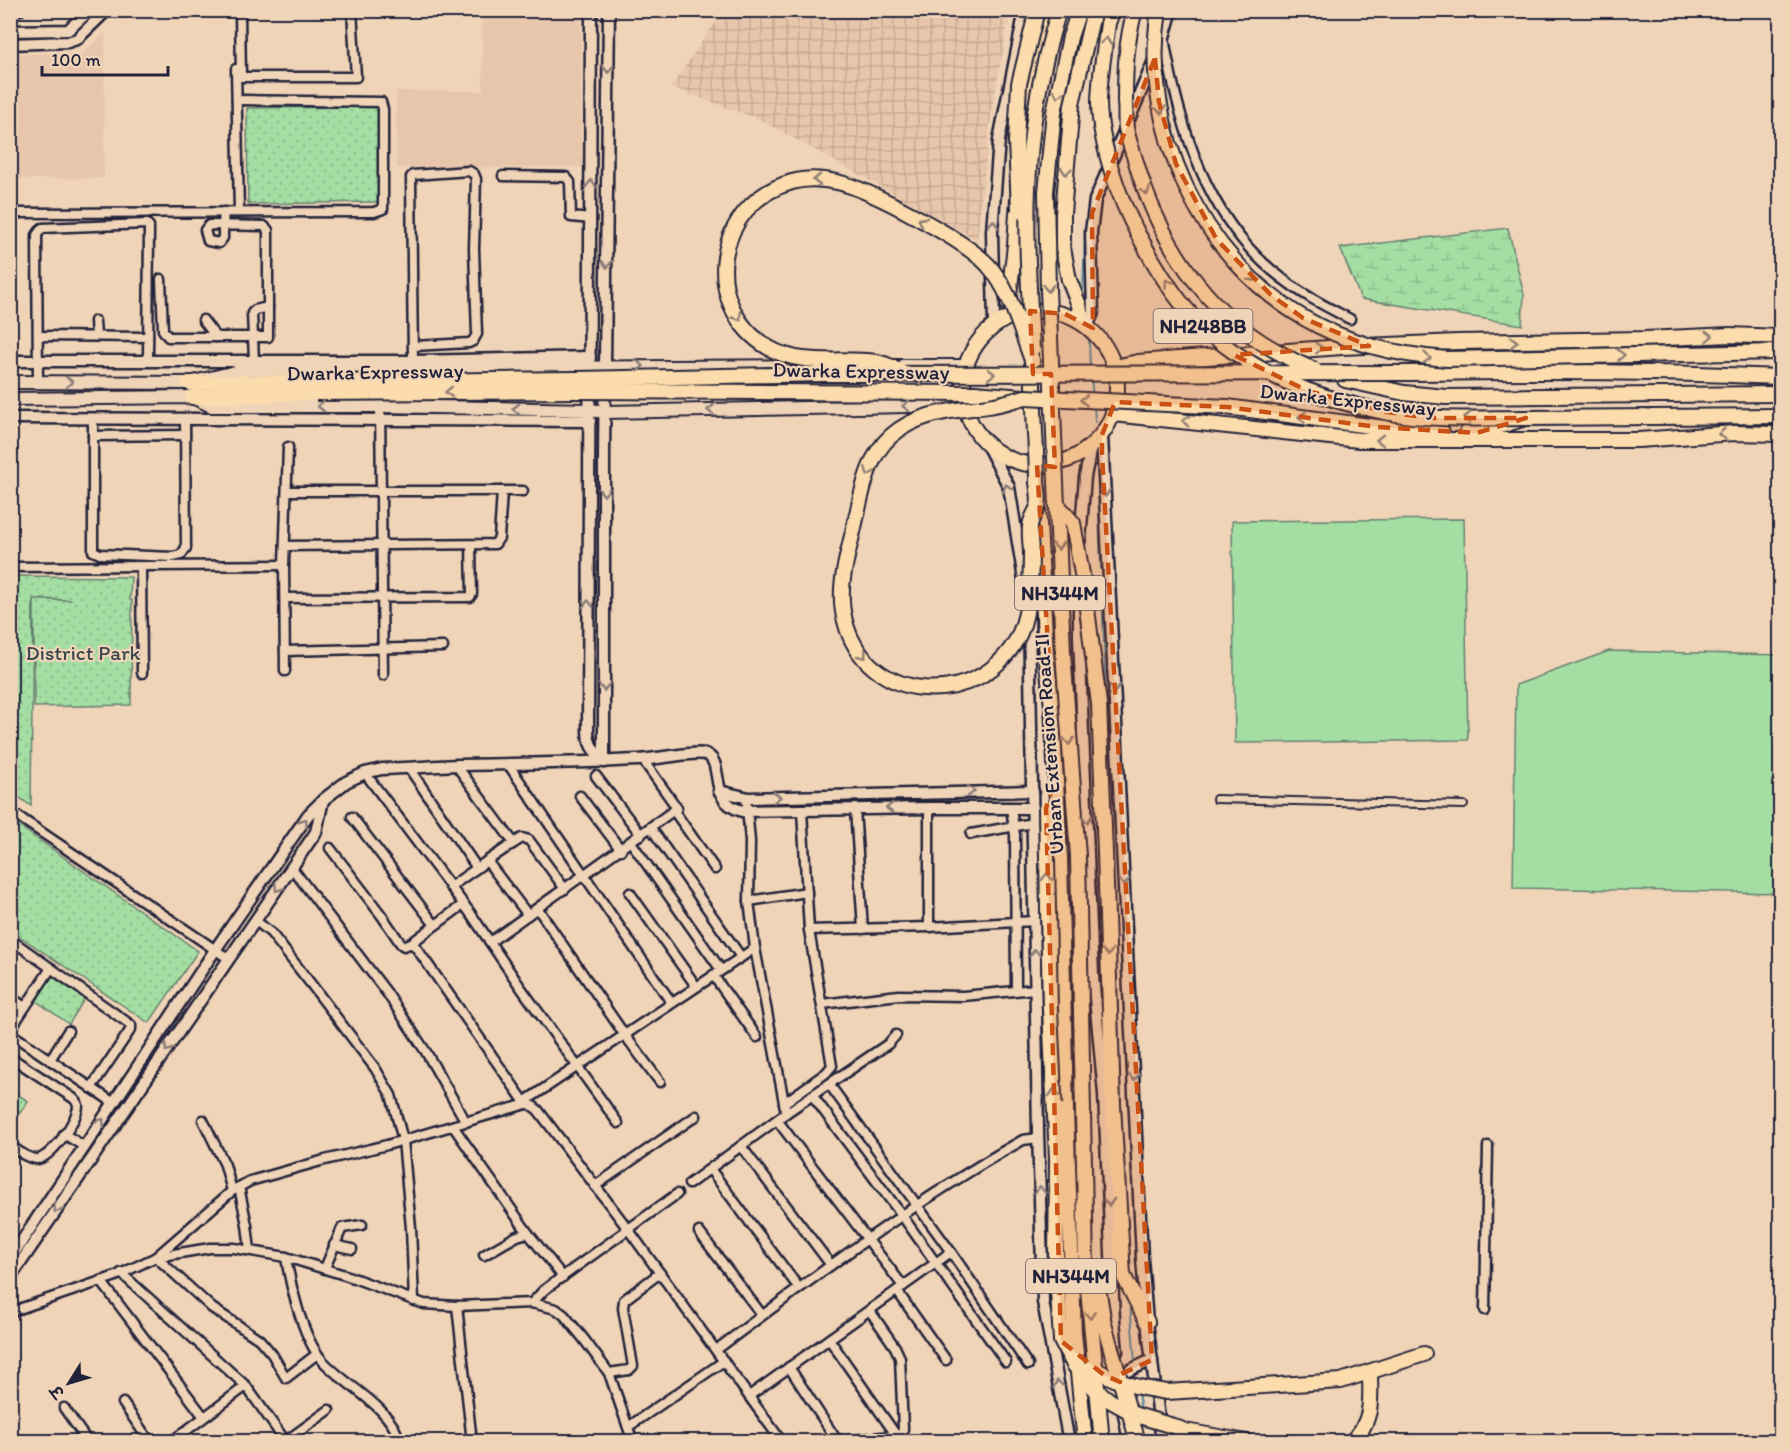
<svg xmlns="http://www.w3.org/2000/svg" width="1791" height="1452" font-family="Itim,'Playpen Sans Deva',sans-serif">
<style>
.built{fill:#e8c6ab}
.industrial{fill:url(#industrial-grid)}
.grass{fill:#a5dea3;stroke:#64806f;stroke-width:1.5}
.wetland{fill:url(#wetland-marsh);stroke:#64806f;stroke-width:1.5}
.park{fill:url(#park-dots);stroke:#64806f;stroke-width:1.5}
.lines{fill:none;stroke-linecap:round;stroke-linejoin:round}
.stream{stroke:#59899b;stroke-width:2}
.pedestrian-casing{stroke:#22223b;stroke-width:10}
.minor-casing{stroke:#22223b;stroke-width:13}
.tertiary-casing{stroke:#22223b;stroke-width:15}
.secondary-casing{stroke:#22223b;stroke-width:16}
.trunk-casing{stroke:#22223b;stroke-width:18}
.pedestrian{stroke:#f0d4b7;stroke-width:6}
.minor{stroke:#f0d4b7;stroke-width:8}
.tertiary{stroke:#f0d4b7;stroke-width:10}
.secondary{stroke:#f0d4b7;stroke-width:12}
.trunk{stroke:#fcdcac;stroke-width:14}
.trunk-bridge-casing{stroke:#22223b;stroke-width:18;stroke-linecap:butt}
.trunk-bridge{stroke:#fcdcac;stroke-width:14}
.oneway{stroke:#8f7f74}
.oneway2{stroke:#897b79}
.marked{fill:#ca5113;fill-opacity:0.2;stroke:#ca5113;stroke-width:4.5;stroke-dasharray:12 8;stroke-linejoin:round}
.labels{text-anchor:middle;stroke-width:4.5;stroke-linejoin:round;paint-order:stroke}
.shield{fill:#f0d4b7;stroke:#605760;stroke-width:1.5}
.shield-label{font-size:20px;font-weight:bold;fill:#22223b}
.street-label{font-size:21px;fill:#22223b;stroke:#f0d4b7}
.park-label{font-size:21px;fill:#3c4850;stroke:#f0d4b7}
</style>
<defs>
<pattern id="industrial-grid" width="8" height="8" patternUnits="userSpaceOnUse" patternTransform="scale(1.5)"><rect width="8" height="8" fill="#e8c6ab"/><path d="M0 4h8M4 0v8" fill="none" stroke="#c7aa94"/></pattern>
<pattern id="wetland-marsh" width="20" height="14" patternUnits="userSpaceOnUse" patternTransform="scale(1.5)"><rect width="20" height="14" fill="#a5dea3"/><path d="M1 5h8M5 5V1M11 12h8M15 12V8" fill="none" stroke="#8ebe8d"/></pattern>
<pattern id="park-dots" width="8" height="8" patternUnits="userSpaceOnUse" patternTransform="scale(1.5)"><rect width="8" height="8" fill="#a5dea3"/><path d="M2 2h.1M6 6h.1" fill="none" stroke="#8ebe8d" stroke-width="1.8" stroke-linecap="round"/></pattern>
</defs>
<rect width="100%" height="100%" fill="#f0d4b7"/>
<filter id="ink" filterUnits="userSpaceOnUse"><feTurbulence type="fractalNoise" baseFrequency=".0167" numOctaves="2"/><feDisplacementMap in="SourceGraphic" scale="12" xChannelSelector="R" yChannelSelector="G"/><feConvolveMatrix kernelMatrix="1 2 1 2 8 2 1 2 1" color-interpolation-filters="sRGB"/></filter>
<g filter="url(#ink)">
<g class="built">
<polygon points="482,11 581,11 582,167 397,168 396,91 483,91"/>
<polygon points="105,33 104,178 11,179 11,54 82,54"/>
</g>
<polygon class="industrial" points="1008,10 1010,12 991,115 977,240 761,120 671,87 723,11"/>
<g class="grass">
<polygon points="1464,519 1468,740 1235,743 1232,521"/>
<polygon points="1609,651 1780,655 1780,893 1513,888 1516,685"/>
</g>
<polygon class="wetland" points="1508,228 1524,295 1522,325 1361,299 1340,248"/>
<g class="park">
<polygon points="378,107 379,202 248,204 247,108"/>
<polygon points="11,576 131,577 130,600 132,600 131,705 34,707 34,600 72,600 33,599 31,806 12,792"/>
<polygon points="16,824 198,951 149,1023 19,936 11,936 10,831"/>
<polygon points="51,972 85,998 69,1024 35,1000"/>
<polygon points="10,1090 28,1101 20,1113 11,1107"/>
</g>
<g class="lines">
<g class="stream">
<polyline points="1131,95 1144,71"/>
<polyline points="1111,149 1120,126"/>
<polyline points="1083,291 1085,233 1089,207"/>
<polyline points="1089,340 1090,370"/>
<polyline points="1091,378 1093,397"/>
<polyline points="1094,405 1095,422"/>
<polyline points="1097,454 1101,570"/>
<polyline points="1102,590 1110,815"/>
<polyline points="1113,880 1123,1159"/>
<polyline points="1130,1303 1135,1362"/>
<polyline points="1138,1393 1141,1411"/>
<polyline points="1145,1436 1146,1442"/>
</g>
<defs>
<polyline id="pedestrian" points="1216,799 1464,805"/>
<g id="minor">
<polyline points="240,10 241,77 356,77 352,10"/>
<polyline points="10,11 21,10"/>
<path d="M1164 38C1179 126 1207 223 1283 279 1303 295 1327 307 1350 319"/>
<polyline points="236,69 239,212"/>
<polyline points="503,176 566,177 570,182 571,217 591,219"/>
<path d="M224 212C223 221 223 230 223 238L219 243 208 241 205 230 209 225 264 226 268 230V307L255 310 252 313 254 361"/>
<polyline points="10,213 374,212 383,209 383,109 381,102 237,100"/>
<polyline points="161,279 163,330 168,337 268,337 268,307"/>
<polyline points="203,320 216,337"/>
<polyline points="95,321 96,336"/>
<polyline points="38,336 148,337"/>
<polyline points="413,361 411,177 413,175 469,171 474,174 476,179 474,249 477,334 473,341 469,343 414,346"/>
<polyline points="38,382 37,235 42,228 147,224 149,226 148,361"/>
<polyline points="380,406 383,675"/>
<polyline points="93,419 93,551 100,554 173,557 181,555 186,548 185,419"/>
<polyline points="93,436 185,435"/>
<polyline points="287,491 523,491"/>
<polyline points="285,546 495,544 499,538 502,491"/>
<polyline points="10,567 284,565"/>
<polyline points="141,567 142,673"/>
<polyline points="285,598 470,597 472,594 471,545"/>
<polyline points="285,651 443,647"/>
<polyline points="285,671 284,565 288,447"/>
<polyline points="508,764 671,1002"/>
<polyline points="456,765 514,843 487,861"/>
<polyline points="409,768 477,868 487,861 528,915"/>
<polyline points="365,773 471,914 519,985 618,1123"/>
<polyline points="596,776 641,835"/>
<polyline points="580,796 621,850"/>
<polyline points="746,797 750,841 749,901"/>
<polyline points="929,808 929,927"/>
<polyline points="1011,808 1015,835 1016,990"/>
<polyline points="855,809 863,929"/>
<polyline points="10,811 229,959"/>
<polyline points="674,811 715,869"/>
<polyline points="802,811 809,930 929,927 1034,921"/>
<polyline points="352,817 435,925"/>
<polyline points="651,828 741,957"/>
<polyline points="971,834 1033,823"/>
<polyline points="631,842 721,970"/>
<polyline points="514,843 522,838 529,840 565,889"/>
<polyline points="330,848 382,916 401,944 404,946 411,943 415,946 526,1104"/>
<polyline points="292,868 387,993 426,1052 466,1122"/>
<polyline points="450,887 477,868"/>
<polyline points="630,893 696,986"/>
<polyline points="538,909 624,1034 660,1082"/>
<polyline points="256,921 271,933 311,984 375,1068 391,1095 403,1140 411,1228 414,1301"/>
<polyline points="490,942 677,808 643,760"/>
<polyline points="410,944 464,904"/>
<polyline points="10,952 17,944 131,1025 131,1029 91,1088"/>
<polyline points="713,975 757,1037"/>
<polyline points="10,997 25,1007"/>
<polyline points="822,1004 899,995 963,996 1035,989"/>
<polyline points="10,1030 51,968"/>
<polyline points="10,1033 114,1103"/>
<path d="M10 1057 73 1098C75 1100 77 1101 78 1105 79 1119 50 1160 36 1159 26 1158 18 1151 10 1145"/>
<polyline points="50,1060 68,1031"/>
<polyline points="829,1084 951,1252 1028,1365"/>
<polyline points="812,1095 901,1214 1006,1362"/>
<polyline points="524,1102 755,948"/>
<polyline points="784,1103 826,1073 832,1066 809,930"/>
<polyline points="786,1113 755,948 749,901 807,892"/>
<polyline points="203,1120 225,1165 232,1191"/>
<polyline points="777,1120 903,1286"/>
<polyline points="453,1126 528,1233"/>
<polyline points="64,1134 85,1147"/>
<polyline points="741,1146 831,1265"/>
<polyline points="710,1169 799,1288"/>
<polyline points="689,1184 786,1113 888,1044 896,1035"/>
<polyline points="595,1186 696,1116"/>
<polyline points="239,1187 247,1225 250,1250"/>
<polyline points="699,1232 762,1315"/>
<polyline points="334,1245 352,1249"/>
<polyline points="484,1255 517,1236 528,1233 563,1277"/>
<polyline points="156,1257 210,1248 234,1248 286,1257 348,1276 424,1304 457,1306 532,1303 556,1309 564,1315 583,1338 609,1373 633,1442"/>
<polyline points="156,1257 212,1308 259,1339 272,1354 286,1378 317,1354"/>
<path d="M286 1257C290 1284 303 1339 322 1360 346 1387 390 1405 400 1442"/>
<polyline points="325,1268 342,1228 362,1225"/>
<polyline points="121,1273 246,1386 286,1442"/>
<polyline points="101,1281 204,1417"/>
<polyline points="897,1291 946,1360"/>
<polyline points="532,1303 544,1290 677,1194"/>
<polyline points="457,1306 472,1442"/>
<polyline points="1485,1310 1488,1146"/>
<polyline points="10,1312 116,1276 156,1257 232,1191 250,1181 321,1161 387,1145 526,1104 530,1104 538,1110 628,1229 782,1442"/>
<polyline points="829,1339 896,1435"/>
<path d="M716 1350C815 1276 915 1201 1023 1140L1038 1138"/>
<polyline points="789,1367 836,1439 844,1441 901,1435 903,1429 900,1358 895,1347 870,1311"/>
<polyline points="609,1373 629,1370 633,1366 623,1308 624,1300 660,1273"/>
<polyline points="749,1396 951,1252"/>
<polyline points="123,1403 150,1442"/>
<polyline points="64,1408 88,1442"/>
<polyline points="628,1427 724,1361"/>
<polyline points="211,1440 212,1442"/>
<polyline points="286,1441 329,1410"/>
<polyline points="171,1442 246,1386"/>
</g>
<g id="tertiary">
<path d="M591 10 588 730C588 745 594 751 604 762"/>
<polyline points="10,31 68,30 90,10"/>
<polyline points="10,44 68,42 77,39 107,10"/>
<polyline points="994,325 992,231 999,140 1025,10"/>
<polyline points="1087,327 1093,313 1091,232 1095,200 1164,37 1172,10"/>
<polyline points="10,361 413,361 590,357"/>
<polyline points="10,418 590,421"/>
<polyline points="1102,435 1142,1258 1147,1322 1162,1442"/>
<polyline points="986,443 1009,487 1026,592"/>
<polyline points="1080,540 1085,477 1091,447"/>
<polyline points="1079,589 1079,636 1093,976 1104,1094 1114,1320 1117,1352"/>
<polyline points="1029,613 1038,1131 1043,1302 1069,1442"/>
<polyline points="604,762 604,455 609,10"/>
<polyline points="719,791 749,798 1033,791"/>
<path d="M10 1259 215 950 308 815 323 800 346 782 365 773 382 769C408 768 434 766 459 765 519 764 578 763 637 760 652 760 694 751 705 754 726 761 706 801 742 811L929 808H1033"/>
<polyline points="10,1278 316,832 323,800"/>
<polyline points="1119,1375 1152,1360"/>
<polyline points="1123,1409 1129,1442"/>
</g>
<g id="secondary">
<polyline points="889,366 965,366"/>
<polyline points="10,382 189,383 244,370 821,366"/>
<polyline points="10,399 192,397 212,406 380,406 590,410 605,412 960,405"/>
</g>
<g id="trunk">
<polyline points="1070,37 1079,10"/>
<polyline points="1021,140 1037,45 1047,10"/>
<polyline points="1008,304 1015,245 1018,198"/>
<circle cx="1040" cy="388" r="77"/>
<polyline points="1082,323 1079,305 1069,280 1063,248 1063,214 1072,104 1094,10"/>
<polyline points="1032,363 1035,433"/>
<polyline points="1115,367 1138,362 1342,347 1458,342 1645,339 1730,335 1780,337"/>
<path d="M1409 373C1533 371 1657 371 1780 377"/>
<polyline points="1345,380 1404,393 1446,397 1780,394"/>
<polyline points="189,383 318,382"/>
<polyline points="975,393 1023,397"/>
<polyline points="192,397 316,393"/>
<polyline points="1227,407 1377,427 1442,432"/>
<polyline points="1113,414 1359,440 1639,440 1734,433 1780,434"/>
<polyline points="1467,433 1477,433 1526,418 1780,416"/>
<polyline points="1038,505 1046,653 1052,706 1060,857 1066,1110"/>
<polyline points="1105,852 1113,1106 1123,1275 1147,1322"/>
<polyline points="1167,1392 1341,1381 1424,1354"/>
<polyline points="1173,1426 1185,1431 1247,1442"/>
<path d="M1351 1442C1372 1423 1371 1403 1370 1376"/>
</g>
</defs>
<use href="#pedestrian" class="pedestrian-casing"/>
<use href="#minor" class="minor-casing"/>
<use href="#tertiary" class="tertiary-casing"/>
<use href="#secondary" class="secondary-casing"/>
<use href="#trunk" class="trunk-casing"/>
<use href="#pedestrian" class="pedestrian"/>
<use href="#minor" class="minor"/>
<use href="#tertiary" class="tertiary"/>
<use href="#secondary" class="secondary"/>
<use href="#trunk" class="trunk"/>
<defs>
<g id="trunk-bridge">
<path d="M1113 10 1108 23C1105 49 1099 77 1099 104 1100 144 1119 199 1138 234 1154 264 1172 295 1196 320 1246 371 1316 399 1385 412 1431 421 1479 418 1526 418"/>
<path d="M1135 10C1126 41 1125 70 1125 101 1126 110 1125 120 1126 128 1128 139 1132 149 1135 159 1158 239 1203 311 1278 352 1290 359 1301 365 1315 370"/>
<path d="M1159 10C1140 128 1200 258 1304 318 1348 344 1397 355 1447 359L1779 352"/>
<polyline points="1070,37 1054,112 1046,192 1048,289 1063,652 1078,856 1086,1268 1102,1442"/>
<polyline points="1019,210 1016,141 1019,84 1037,10"/>
<path d="M1032 349C1029 289 1025 229 1029 169 1032 115 1043 62 1059 10"/>
<path d="M898 369C891 367 883 363 876 362 840 357 802 367 769 348 699 307 714 203 792 182 806 178 823 179 837 182 872 190 964 240 988 265 1011 291 1020 329 1032 360"/>
<polyline points="318,382 576,379 823,374 1409,373"/>
<polyline points="316,393 576,391 975,393"/>
<path d="M1035 433C1036 450 1037 467 1037 483 1038 490 1040 499 1038 506 1036 513 1030 519 1030 527 1029 536 1031 545 1031 554 1031 579 1029 617 1017 639 977 711 866 704 845 621 836 588 848 555 855 523 862 493 867 457 891 436 920 410 959 411 994 405 1004 403 1015 400 1025 397L1227 407"/>
<polyline points="1056,503 1073,523 1084,585 1099,704 1105,852"/>
<polyline points="1046,808 1050,1009 1057,1159 1056,1259 1061,1341 1074,1365 1094,1388 1109,1400 1136,1415 1173,1426"/>
<polyline points="1066,1110 1074,1333 1085,1442"/>
<polyline points="1087,1270 1098,1287 1104,1324 1138,1442"/>
<path d="M1091 1366C1115 1383 1139 1388 1167 1392"/>
</g>
</defs>
<use href="#trunk-bridge" class="trunk-bridge-casing"/>
<use href="#trunk-bridge" class="trunk-bridge"/>
</g>
<defs><path id="oneway-chevron" d="M-2-3.5L2.5 0L-2 3.5" fill="none" stroke-width="1.6" stroke-linecap="round" stroke-linejoin="round" transform="scale(1.5)"/></defs>
<g class="oneway">
<use href="#oneway-chevron" transform="translate(1106 41) rotate(-82)"/>
<use href="#oneway-chevron" transform="translate(1058 94) rotate(102)"/>
<use href="#oneway-chevron" transform="translate(1161 110) rotate(78)"/>
<use href="#oneway-chevron" transform="translate(1066 171) rotate(95)"/>
<use href="#oneway-chevron" transform="translate(817 180) rotate(-180)"/>
<use href="#oneway-chevron" transform="translate(1146 191) rotate(70)"/>
<use href="#oneway-chevron" transform="translate(922 221) rotate(-152)"/>
<use href="#oneway-chevron" transform="translate(1253 278) rotate(43)"/>
<use href="#oneway-chevron" transform="translate(1168 283) rotate(-124)"/>
<use href="#oneway-chevron" transform="translate(1048 288) rotate(89)"/>
<use href="#oneway-chevron" transform="translate(738 317) rotate(57)"/>
<use href="#oneway-chevron" transform="translate(1709 336) rotate(-3)"/>
<use href="#oneway-chevron" transform="translate(1514 342) rotate(-1)"/>
<use href="#oneway-chevron" transform="translate(1319 348) rotate(-3)"/>
<use href="#oneway-chevron" transform="translate(1621 355) rotate(-2)"/>
<use href="#oneway-chevron" transform="translate(1427 358) rotate(5)"/>
<use href="#oneway-chevron" transform="translate(991 374)"/>
<use href="#oneway-chevron" transform="translate(449 392) rotate(179)"/>
<use href="#oneway-chevron" transform="translate(1084 400) rotate(-177)"/>
<use href="#oneway-chevron" transform="translate(1302 417) rotate(-173)"/>
<use href="#oneway-chevron" transform="translate(1467 418) rotate(180)"/>
<use href="#oneway-chevron" transform="translate(1186 421) rotate(-173)"/>
<use href="#oneway-chevron" transform="translate(1722 434) rotate(176)"/>
<use href="#oneway-chevron" transform="translate(1380 440) rotate(-179)"/>
<use href="#oneway-chevron" transform="translate(869 472) rotate(112)"/>
<use href="#oneway-chevron" transform="translate(1058 546) rotate(87)"/>
<use href="#oneway-chevron" transform="translate(863 655) rotate(51)"/>
<use href="#oneway-chevron" transform="translate(1069 741) rotate(86)"/>
<use href="#oneway-chevron" transform="translate(1047 877) rotate(-91)"/>
<use href="#oneway-chevron" transform="translate(1108 952) rotate(85)"/>
<use href="#oneway-chevron" transform="translate(1054 1093) rotate(-92)"/>
<use href="#oneway-chevron" transform="translate(1090 1315) rotate(85)"/>
</g>
<g class="oneway2">
<use href="#oneway-chevron" transform="translate(608 69) rotate(90)"/>
<use href="#oneway-chevron" transform="translate(591 184) rotate(-90)"/>
<use href="#oneway-chevron" transform="translate(993 224) rotate(-86)"/>
<use href="#oneway-chevron" transform="translate(607 264) rotate(90)"/>
<use href="#oneway-chevron" transform="translate(640 366) rotate(-2)"/>
<use href="#oneway-chevron" transform="translate(69 382)"/>
<use href="#oneway-chevron" transform="translate(321 406) rotate(180)"/>
<use href="#oneway-chevron" transform="translate(906 406) rotate(179)"/>
<use href="#oneway-chevron" transform="translate(516 409) rotate(-179)"/>
<use href="#oneway-chevron" transform="translate(711 410) rotate(179)"/>
<use href="#oneway-chevron" transform="translate(1007 488) rotate(-107)"/>
<use href="#oneway-chevron" transform="translate(604 492) rotate(90)"/>
<use href="#oneway-chevron" transform="translate(1105 493) rotate(86)"/>
<use href="#oneway-chevron" transform="translate(588 604) rotate(-90)"/>
<use href="#oneway-chevron" transform="translate(604 687) rotate(90)"/>
<use href="#oneway-chevron" transform="translate(1115 688) rotate(87)"/>
<use href="#oneway-chevron" transform="translate(971 791) rotate(-2)"/>
<use href="#oneway-chevron" transform="translate(777 797) rotate(-1)"/>
<use href="#oneway-chevron" transform="translate(890 808) rotate(179)"/>
<use href="#oneway-chevron" transform="translate(1087 819) rotate(88)"/>
<use href="#oneway-chevron" transform="translate(304 822) rotate(-53)"/>
<use href="#oneway-chevron" transform="translate(1124 882) rotate(87)"/>
<use href="#oneway-chevron" transform="translate(278 888) rotate(124)"/>
<use href="#oneway-chevron" transform="translate(1035 953) rotate(-91)"/>
<use href="#oneway-chevron" transform="translate(168 1048) rotate(125)"/>
<use href="#oneway-chevron" transform="translate(1134 1077) rotate(87)"/>
<use href="#oneway-chevron" transform="translate(101 1122) rotate(-56)"/>
<use href="#oneway-chevron" transform="translate(1040 1190) rotate(-92)"/>
<use href="#oneway-chevron" transform="translate(1109 1202) rotate(88)"/>
<use href="#oneway-chevron" transform="translate(57 1209) rotate(124)"/>
<use href="#oneway-chevron" transform="translate(1058 1384) rotate(-100)"/>
</g>
</g>
<path class="marked" d="M1155 58 1159 102 1176 164 1217 240 1271 295 1303 318 1369 346 1234 355 1308 391 1386 412 1432 418H1526L1477 433 1377 427 1227 407 1115 402 1102 435V454L1152 1360 1119 1375 1120 1382 1104 1375 1061 1341 1046 808 1056 778 1037 465 1055 467 1051 374H1033L1030 311 1065 314 1093 328 1092 213Z"/>
<g class="labels">
<g class="shield">
<rect x="1153.5" y="309" width="99" height="34" rx="4.5"/>
<rect x="1015" y="576" width="90" height="34" rx="4.5"/>
<rect x="1026" y="1259" width="90" height="34" rx="4.5"/>
</g>
<g class="shield-label">
<text x="1203" y="333">NH248BB</text>
<text x="1060" y="600">NH344M</text>
<text x="1071" y="1283">NH344M</text>
</g>
<g class="street-label">
<text transform="translate(861 371) rotate(1)" y="7">Dwarka Expressway</text>
<text transform="translate(375 372) rotate(-1)" y="7">Dwarka Expressway</text>
<text transform="translate(1348 400) rotate(6)" y="7">Dwarka Expressway</text>
<text transform="translate(1049 744) rotate(-94)" y="7">Urban Extension Road-II</text>
</g>
<g class="park-label">
<text x="83" y="660">District Park</text>
</g>
</g>
<rect width="1791" height="1452" fill="none" stroke="#f0d4b7" stroke-width="36"/>
<rect x="18" y="18" width="1755" height="1416" fill="none" stroke="#22223b" stroke-width="2" filter="url(#ink)"/>
<g transform="translate(69 1383) rotate(233)" stroke="#f0d4b7" stroke-width="4.5" paint-order="stroke">
<path d="M0-4.5L10 22L0 15L-10 22Z" fill="#22223b"/>
<text y="-9" font-size="16" font-weight="bold" text-anchor="middle" fill="#22223b">उ</text>
</g>
<path d="M42 66v9h126v-9" fill="none" stroke="#22223b" stroke-width="3"/>
<text x="51" y="66" font-size="18" fill="#22223b" stroke="#f0d4b7" stroke-width="4.5" paint-order="stroke">100 m</text>
</svg>
